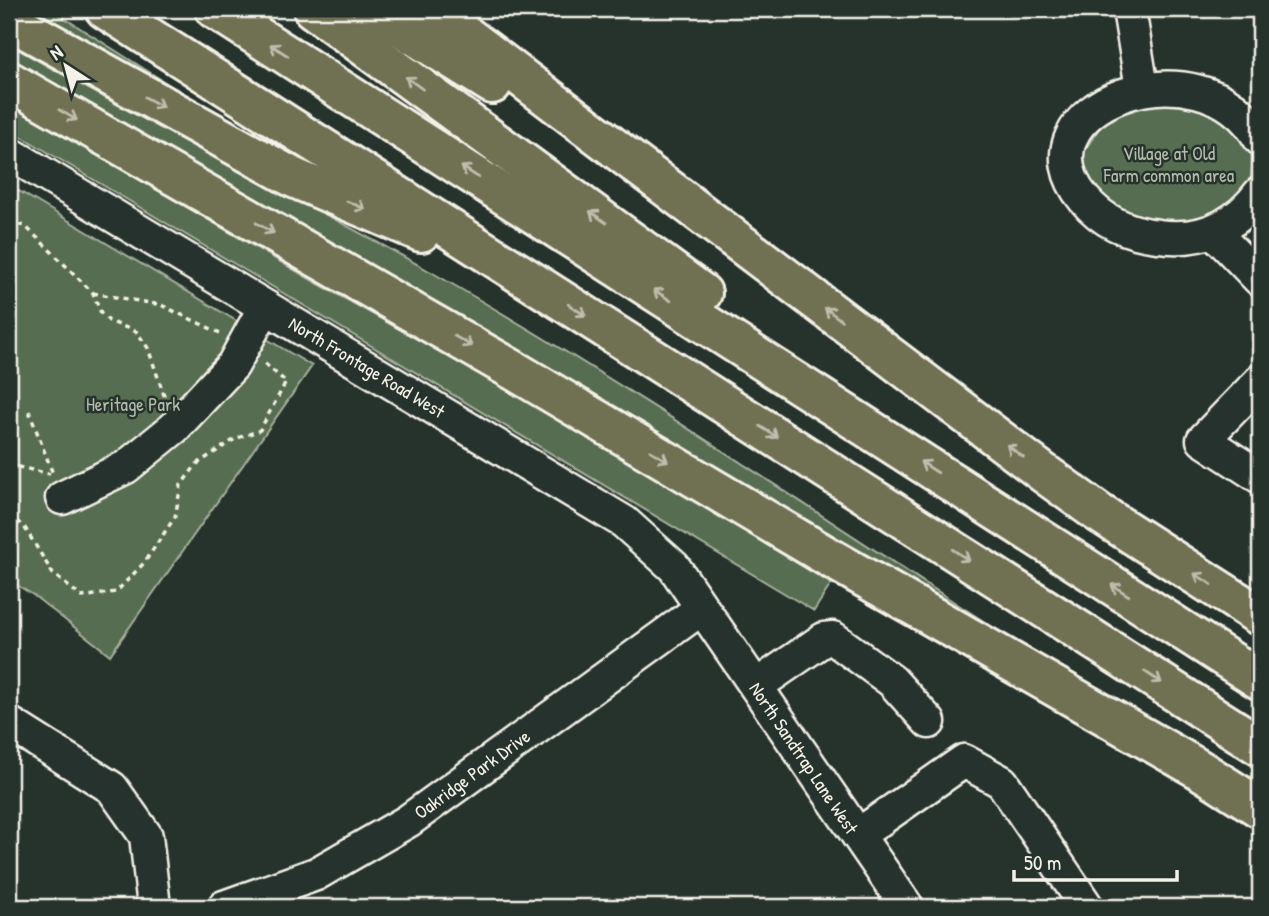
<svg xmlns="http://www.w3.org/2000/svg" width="1269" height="916" font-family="'Patrick Hand',sans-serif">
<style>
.green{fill:#576d51;stroke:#a6af9c;stroke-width:2}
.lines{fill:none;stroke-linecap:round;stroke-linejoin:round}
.minor-casing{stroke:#f4f1e8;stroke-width:37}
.highway-casing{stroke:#f4f1e8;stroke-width:44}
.path{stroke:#f4f1e8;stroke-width:3.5;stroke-dasharray:5 5;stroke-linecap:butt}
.minor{stroke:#26332d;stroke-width:32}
.highway{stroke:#706f52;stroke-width:38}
.oneway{stroke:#bfbdac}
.labels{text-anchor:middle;stroke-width:5;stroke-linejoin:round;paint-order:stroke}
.park-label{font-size:19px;fill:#b5bcac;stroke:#26332d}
.street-label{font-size:19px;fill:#f4f1e8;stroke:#26332d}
</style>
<rect width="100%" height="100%" fill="#26332d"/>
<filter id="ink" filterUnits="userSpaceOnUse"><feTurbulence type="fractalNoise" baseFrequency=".0143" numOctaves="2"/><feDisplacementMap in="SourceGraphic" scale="14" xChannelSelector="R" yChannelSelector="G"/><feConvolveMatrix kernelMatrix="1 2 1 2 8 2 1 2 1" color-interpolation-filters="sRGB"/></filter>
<g filter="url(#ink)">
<g class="green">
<polygon points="9,9 50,9 201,105 194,114"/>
<path d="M9 44C147 125 291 193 431 272 625 382 810 509 997 630L9 66Z"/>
<polygon points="9,103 313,281 612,448 831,584 814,611 9,129"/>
<polygon points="1153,104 1194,106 1225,116 1254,147 1250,185 1219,211 1178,224 1131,221 1085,187 1083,153 1106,118"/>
<polygon points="9,185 312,366 110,655 33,595 9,580"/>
</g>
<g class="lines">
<defs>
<g id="minor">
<polyline points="1129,9 1142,88"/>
<path d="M1260 139C1201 34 1009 108 1084 199 1103 222 1129 233 1158 236 1200 242 1235 227 1260 193"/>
<polyline points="9,153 624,522 674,567 907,907"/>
<polyline points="1214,232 1260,280"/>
<polyline points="1260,381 1203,440 1260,477"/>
<polyline points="62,498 126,467 174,428 233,365 265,307"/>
<polyline points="756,686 824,639 833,638 892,681 929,722"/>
<polyline points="9,723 112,788 146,836 154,907"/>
<polyline points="858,835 964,761 1002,782 1087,907"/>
<polyline points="224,907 316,874 408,821 702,608"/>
</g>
<g id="highway">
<polyline points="105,9 1260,746"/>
<polyline points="215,9 1260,680"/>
<polyline points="313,9 702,293"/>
<polyline points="372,9 492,84"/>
<polyline points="431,9 1045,474 1099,513 1260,616"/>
<polyline points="9,20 294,178 421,232"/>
<polyline points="9,81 515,371 825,555 1197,768 1260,808"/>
</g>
</defs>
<use href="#minor" class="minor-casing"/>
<use href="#highway" class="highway-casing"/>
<g class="path">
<polyline points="9,223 25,226 53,253 93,293 101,313 109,321 137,332 148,348 166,401"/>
<polyline points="93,293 161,305 220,333"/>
<polyline points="29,411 53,474"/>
<polyline points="9,473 19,467 50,474"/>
<polyline points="9,515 25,528 53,574 82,597 116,592 144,563 175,517 181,485 197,464 235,439 260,430 286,382 264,363"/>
</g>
<use href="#minor" class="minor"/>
<use href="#highway" class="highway"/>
</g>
<defs><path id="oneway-shaft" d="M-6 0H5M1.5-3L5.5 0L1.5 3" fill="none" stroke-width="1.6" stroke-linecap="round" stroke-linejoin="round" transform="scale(1.75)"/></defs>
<g class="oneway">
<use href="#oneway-shaft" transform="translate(279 50) rotate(-147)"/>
<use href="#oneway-shaft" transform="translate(414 83) rotate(-144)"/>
<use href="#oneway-shaft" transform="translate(154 102) rotate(29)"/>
<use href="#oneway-shaft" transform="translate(68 115) rotate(30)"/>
<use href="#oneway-shaft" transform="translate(470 172) rotate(-147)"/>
<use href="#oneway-shaft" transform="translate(356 205) rotate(23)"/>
<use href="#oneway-shaft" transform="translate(598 217) rotate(-144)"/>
<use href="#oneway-shaft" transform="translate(265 228) rotate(30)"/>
<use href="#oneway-shaft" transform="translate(662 295) rotate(-147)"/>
<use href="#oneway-shaft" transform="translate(577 310) rotate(33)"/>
<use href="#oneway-shaft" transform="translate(833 314) rotate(-143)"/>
<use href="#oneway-shaft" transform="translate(463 341) rotate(30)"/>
<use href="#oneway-shaft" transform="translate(769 432) rotate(33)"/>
<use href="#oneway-shaft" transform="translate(1015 451) rotate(-143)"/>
<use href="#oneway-shaft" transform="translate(659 456) rotate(31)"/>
<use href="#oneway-shaft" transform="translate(929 467) rotate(-147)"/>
<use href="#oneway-shaft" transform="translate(961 555) rotate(33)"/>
<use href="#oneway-shaft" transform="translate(1203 579) rotate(-148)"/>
<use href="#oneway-shaft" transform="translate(1120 590) rotate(-147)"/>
<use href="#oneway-shaft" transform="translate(1153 677) rotate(33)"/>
</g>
</g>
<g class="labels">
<g class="park-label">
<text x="1169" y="160">Village at Old<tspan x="1169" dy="22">Farm common area</tspan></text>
<text x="133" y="411">Heritage Park</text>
</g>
<g class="street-label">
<text transform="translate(367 367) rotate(31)" y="7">North Frontage Road West</text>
<text transform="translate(804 758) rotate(56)" y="7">North Sandtrap Lane West</text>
<text transform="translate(472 774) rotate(-36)" y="7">Oakridge Park Drive</text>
</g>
</g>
<rect width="1269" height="916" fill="none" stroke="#26332d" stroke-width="35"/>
<rect x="18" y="18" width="1234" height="881" fill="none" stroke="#f4f1e8" stroke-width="2.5" filter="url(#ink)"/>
<g transform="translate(66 66) rotate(324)" stroke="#26332d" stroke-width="5" paint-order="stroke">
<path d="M0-5L12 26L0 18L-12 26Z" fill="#f4f1e8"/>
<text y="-10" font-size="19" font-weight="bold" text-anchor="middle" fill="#f4f1e8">N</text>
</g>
<path d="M1014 870v10h163v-10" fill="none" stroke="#f4f1e8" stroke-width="3.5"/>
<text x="1024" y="870" font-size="21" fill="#f4f1e8" stroke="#26332d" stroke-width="5" paint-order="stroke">50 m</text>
</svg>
